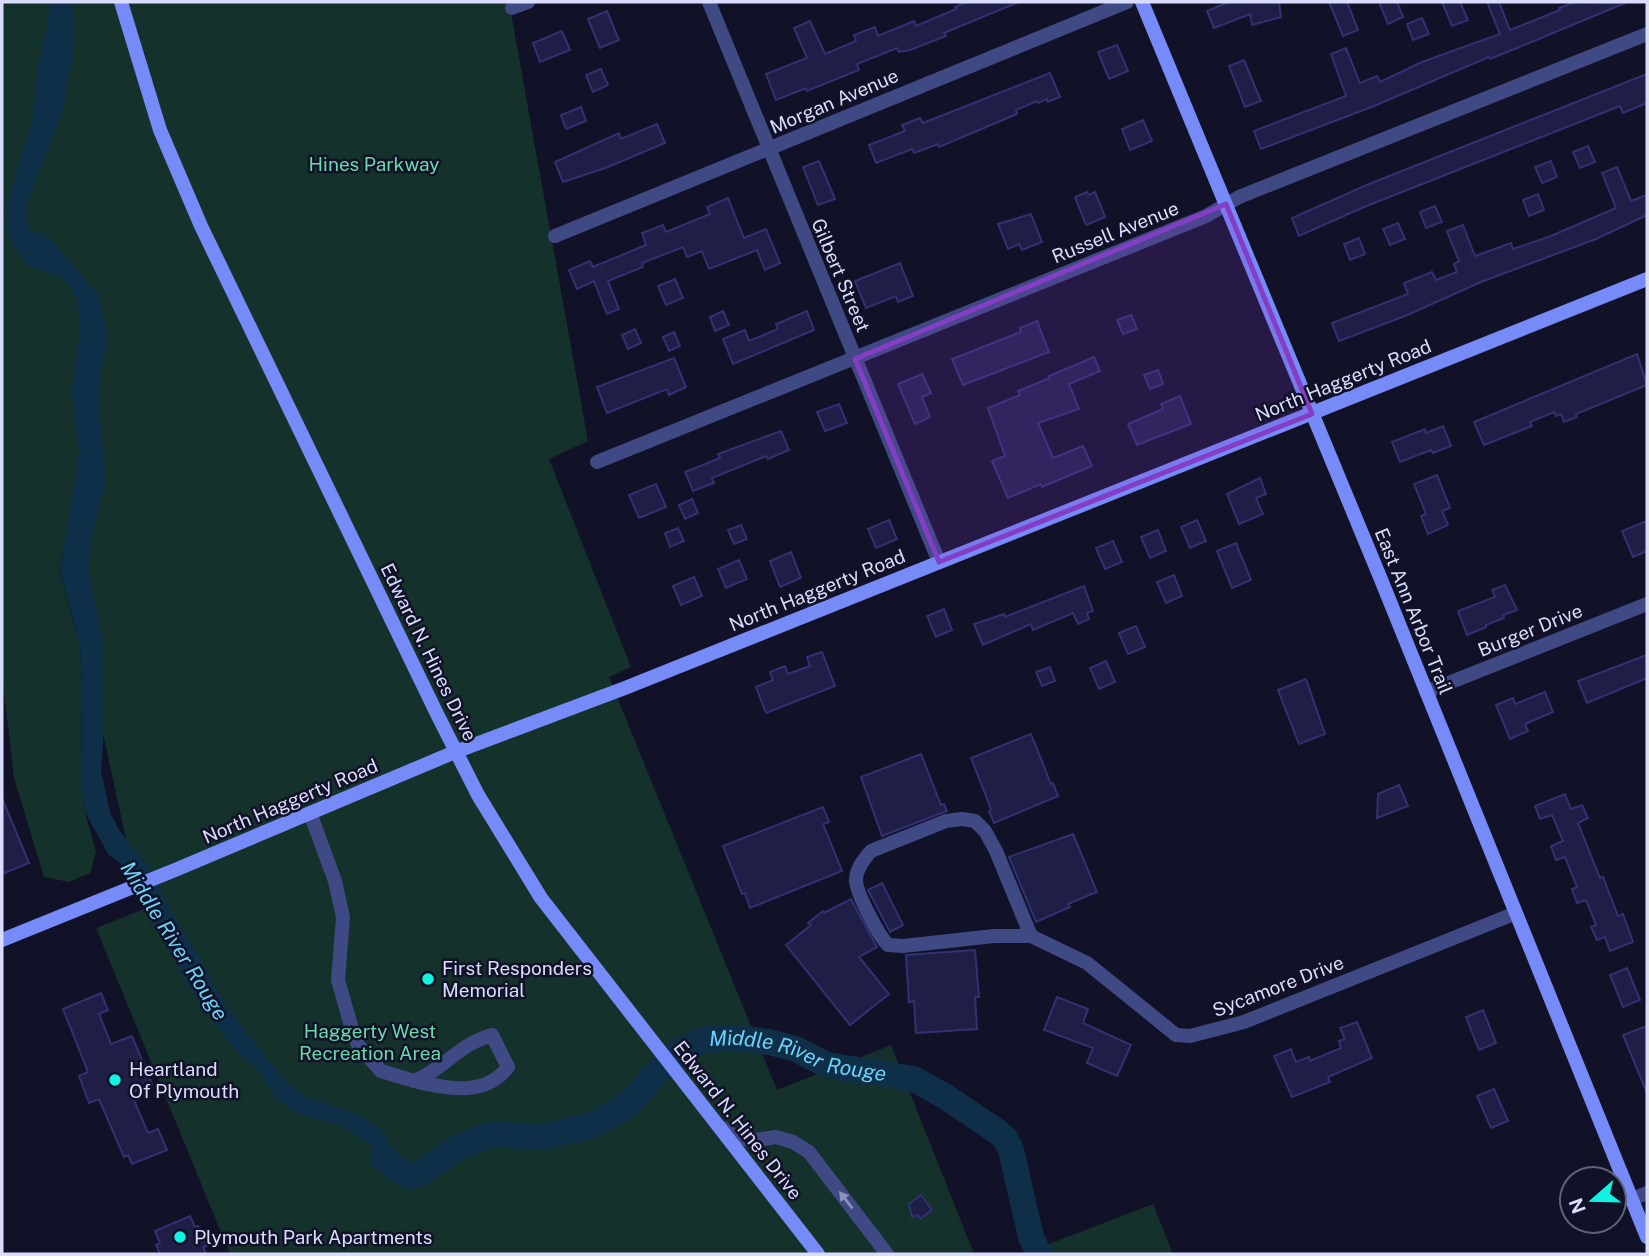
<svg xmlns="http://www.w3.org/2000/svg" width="1649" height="1256" font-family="'Public Sans',sans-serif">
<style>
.green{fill:#15312b}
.water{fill:#0f2e48}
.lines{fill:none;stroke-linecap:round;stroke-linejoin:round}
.river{stroke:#0f2e48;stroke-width:26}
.building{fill:#1f1e47;stroke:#323172;stroke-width:2}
.street{stroke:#3f4984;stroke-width:14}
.secondary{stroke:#768af8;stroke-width:14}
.oneway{fill:#8c92c0}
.marked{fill:#843ec5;fill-opacity:0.2;stroke:#843ec5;stroke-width:5;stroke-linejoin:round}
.poi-dot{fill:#10f3e0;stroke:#111127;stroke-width:2.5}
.labels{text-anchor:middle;stroke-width:5;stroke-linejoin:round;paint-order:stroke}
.street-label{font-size:19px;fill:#d9dcfd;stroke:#111127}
.park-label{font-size:19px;fill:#68daa9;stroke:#111127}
.poi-label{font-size:19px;fill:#d9dcfd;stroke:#111127;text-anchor:start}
.water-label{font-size:21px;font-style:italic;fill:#6dd1f8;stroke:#111127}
</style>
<rect width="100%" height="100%" fill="#111127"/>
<g class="green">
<polygon points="2,2 509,2 588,441 549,459 631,667 609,677 777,1090 891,1045 974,1254 230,1254 96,928 149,907 131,862 63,550 60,573 80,645 82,689 81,779 85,812 96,852 90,873 69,882 44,877 14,778 2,675"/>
<polygon points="1153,1204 1173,1254 1023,1254"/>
</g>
<polygon class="water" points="49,2 74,2 74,51 62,113 28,201 26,222 32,232 46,234 99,295 106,330 107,343 101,368 100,413 106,482 93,529 88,567 101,632 104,658 104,731 101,771 110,812 119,830 150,868 172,913 198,954 226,1006 284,1079 308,1099 335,1106 363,1118 377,1126 387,1136 386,1152 396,1161 405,1162 411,1176 400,1181 385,1172 372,1148 362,1139 338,1124 297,1114 274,1096 259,1071 241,1056 224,1036 184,979 130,876 121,864 108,854 85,812 81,779 82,689 80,645 60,572 79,451 71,390 79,342 78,303 72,290 62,277 28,266 9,238 6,226 9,196 32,120 38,66 48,23"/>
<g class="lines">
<path class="river" id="s1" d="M383 1157 395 1168 411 1176 421 1173 457 1148 492 1134 544 1137 593 1125 627 1105 668 1061 682 1050 706 1039 738 1038 769 1042 796 1049 827 1065 914 1079 946 1097 998 1132 1005 1138 1011 1150 1031 1237 1039 1254"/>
</g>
<g class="building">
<polygon points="967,2 1019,2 944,33 946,36 910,50 899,52 897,48 857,64 859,70 807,91 806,88 776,100 766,74 807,58 794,28 810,21 825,54 856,41 854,35 875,27 878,36 914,21 916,26 956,9 955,7"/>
<polygon points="1229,2 1279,2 1281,17 1252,25 1250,14 1214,28 1207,11"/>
<polygon points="1329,2 1347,2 1358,30 1343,36"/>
<polygon points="1379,2 1397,2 1403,17 1388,24"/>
<polygon points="1442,2 1460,2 1468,20 1452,26"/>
<polygon points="1487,2 1499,2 1510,30 1560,10 1559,8 1575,2 1625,3 1517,48 1490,59 1489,57 1374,106 1261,149 1254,131 1346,96 1331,54 1346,48 1360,83 1377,76 1380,82 1422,62 1500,34"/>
<polygon points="607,11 619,40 600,48 588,19"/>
<polygon points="1422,18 1429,34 1413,40 1407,24"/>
<polygon points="562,31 570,50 540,62 533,43"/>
<polygon points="1117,45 1128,71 1109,79 1098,52"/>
<polygon points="1244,60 1261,101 1245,107 1229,66"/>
<polygon points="601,69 608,85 593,92 586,75"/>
<polygon points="1050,73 1060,97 1048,102 1047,99 1038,103 1037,101 1016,110 1017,114 939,147 938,144 914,153 912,149 876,163 869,145 905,131 902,125 920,118 923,123"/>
<polygon points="1647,74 1647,103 1623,113 1620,106 1364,207 1299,236 1292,218 1369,184"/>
<polygon points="581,107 586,121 566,129 561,115"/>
<polygon points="1143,120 1152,141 1130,150 1122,129"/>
<polygon points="657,124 665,143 608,167 563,182 555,162 619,133 621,139"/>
<polygon points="1588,146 1595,162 1580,168 1573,152"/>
<polygon points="819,161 835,199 818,205 803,167"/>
<polygon points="1551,161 1557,177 1542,183 1535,167"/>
<polygon points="1617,167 1631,201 1647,195 1647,215 1596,239 1481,282 1405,316 1339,341 1332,323 1408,294 1404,283 1432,272 1436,280 1457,272 1454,264 1459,261 1447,231 1463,225 1475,256 1511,243 1513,249 1551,236 1616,208 1602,173"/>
<polygon points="1087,192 1089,195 1095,192 1105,217 1086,225 1075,197"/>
<polygon points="1538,194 1544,210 1529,216 1523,200"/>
<polygon points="728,198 744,238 766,229 780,263 765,270 757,250 709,269 702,251 687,257 683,247 642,263 643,267 608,281 619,309 607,314 594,281 577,289 569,270 590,261 593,267 646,245 642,233 663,225 666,232 710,214 707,207"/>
<polygon points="1435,206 1442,222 1426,228 1420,212"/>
<polygon points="1031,214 1042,242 1022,250 1019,244 1008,249 998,224"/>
<polygon points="1398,223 1405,239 1390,245 1383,229"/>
<polygon points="1359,238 1365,254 1350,260 1344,244"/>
<polygon points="900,263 913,296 898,302 896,296 866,308 855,281"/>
<polygon points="675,279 683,298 666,305 658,286"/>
<polygon points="723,311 729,325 715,331 710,317"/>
<polygon points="807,311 814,330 733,364 723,339 745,330 749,341 778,329 776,324"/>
<polygon points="1131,315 1137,329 1123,334 1117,320"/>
<polygon points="1037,321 1049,352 963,385 952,359 1021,332 1020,328"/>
<polygon points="635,329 641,343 628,349 622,335"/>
<polygon points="674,332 680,346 669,351 663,337"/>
<polygon points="1637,354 1647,385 1576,414 1577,417 1564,422 1561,414 1556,416 1554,412 1530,422 1532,426 1484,445 1474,422"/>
<polygon points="1094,357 1100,371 1069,384 1079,409 1038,423 1053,458 1083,446 1092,466 1042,487 1041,484 1008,498 992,461 1005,456 988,408 1020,395 1018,391 1050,378 1049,376"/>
<polygon points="674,358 686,387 669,395 667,389 607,413 597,387"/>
<polygon points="1158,370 1163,384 1150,389 1144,375"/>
<polygon points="922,374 931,393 922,397 930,417 915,424 898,384"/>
<polygon points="1180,396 1191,424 1137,445 1128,424 1163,409 1161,404"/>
<polygon points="839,404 847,423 825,431 817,412"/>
<polygon points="1443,426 1451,446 1433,453 1431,450 1400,462 1392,442 1425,429 1426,433"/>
<polygon points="781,431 789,450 768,459 766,456 712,478 714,483 693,491 685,472 720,458 718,454"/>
<polygon points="1437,475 1450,508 1442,511 1448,525 1428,534 1421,516 1426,514 1414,484"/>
<polygon points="1260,478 1266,494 1256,498 1263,514 1239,524 1227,494"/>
<polygon points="656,484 666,507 639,518 629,495"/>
<polygon points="692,499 698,513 685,519 679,505"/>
<polygon points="889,520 897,539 876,548 868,529"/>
<polygon points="1197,520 1206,541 1190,548 1181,527"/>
<polygon points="1644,522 1647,523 1647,551 1633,557 1622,531"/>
<polygon points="741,525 747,539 734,544 728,530"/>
<polygon points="678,528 684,541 670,547 665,533"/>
<polygon points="1158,530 1166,551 1150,558 1141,537"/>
<polygon points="1113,541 1122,562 1105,569 1096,548"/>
<polygon points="1236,543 1251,580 1232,588 1217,551"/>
<polygon points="791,552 801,578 780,587 770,561"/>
<polygon points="739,560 747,579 726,588 718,569"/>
<polygon points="1174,575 1182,596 1166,603 1157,582"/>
<polygon points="694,577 702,596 681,605 673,586"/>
<polygon points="1505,585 1517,610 1503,615 1504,618 1486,625 1486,627 1467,635 1458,611 1495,597 1492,590"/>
<polygon points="1084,586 1093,611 1087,613 1089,619 1078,624 1073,613 1033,630 1031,624 983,645 974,624 1004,614 1005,617"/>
<polygon points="944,609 952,630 936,637 927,616"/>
<polygon points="1136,626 1145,647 1128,654 1119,633"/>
<polygon points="822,652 835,686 766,713 756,687 773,680 770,672 785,666 788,674 810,666 807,657"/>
<polygon points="1647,655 1647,678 1587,703 1578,681"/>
<polygon points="1106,661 1115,682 1099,689 1090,668"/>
<polygon points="1050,667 1055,681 1042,686 1036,672"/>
<polygon points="1306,679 1325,734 1299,744 1278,690"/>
<polygon points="1545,692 1553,712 1525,724 1528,731 1510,739 1496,705 1513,698 1515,704"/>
<polygon points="1031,734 1051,784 1053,783 1058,796 994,823 989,811 991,809 971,758"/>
<polygon points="921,754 941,805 944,804 947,811 882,836 861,777"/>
<polygon points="1399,785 1408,806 1377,818 1378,794"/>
<polygon points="1565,794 1571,809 1582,805 1588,818 1578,823 1600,878 1603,877 1618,916 1623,914 1633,942 1610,951 1605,937 1597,940 1591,927 1596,925 1586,900 1577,903 1572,889 1577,887 1565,857 1556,860 1551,846 1563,841 1552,815 1540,819 1535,806"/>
<polygon points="2,798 29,863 2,874"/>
<polygon points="823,807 829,822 823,824 842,871 750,908 745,893 742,894 723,846"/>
<polygon points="1073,834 1097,892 1068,904 1070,907 1036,922 1009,857"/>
<polygon points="882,883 903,925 890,932 868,890"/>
<polygon points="851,899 877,947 859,957 889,994 850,1025 786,945 811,925 808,923 823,911 824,913"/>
<polygon points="975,950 979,997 975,997 977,1029 916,1033 914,1001 909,1002 906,955"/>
<polygon points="1627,968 1640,1000 1623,1007 1610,975"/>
<polygon points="101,993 108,1010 99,1014 111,1044 132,1036 152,1084 131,1093 148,1133 158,1129 167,1150 132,1164 128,1155 124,1157 99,1099 89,1103 79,1076 88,1072 63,1009"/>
<polygon points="1057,997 1088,1009 1083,1023 1131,1045 1117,1076 1087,1063 1093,1048 1044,1030"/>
<polygon points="1483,1010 1496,1043 1479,1050 1466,1017"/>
<polygon points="1357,1022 1372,1058 1328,1077 1330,1082 1292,1097 1274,1056 1291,1049 1296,1062 1309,1057 1310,1061 1341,1048 1339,1041 1345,1039 1340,1028"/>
<polygon points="1647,1026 1647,1093 1623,1035"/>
<polygon points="1494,1089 1508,1121 1491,1128 1477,1096"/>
<polygon points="921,1195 932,1210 920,1219 918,1215 912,1217 909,1204"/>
<polygon points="190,1216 195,1227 198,1226 207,1246 203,1247 206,1254 160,1254 156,1245 160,1243 155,1231"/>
</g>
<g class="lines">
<g class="street">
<polyline points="709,2 939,562"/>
<polyline points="512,8 528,2"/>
<polyline points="555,236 1127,2"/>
<polyline points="597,462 1206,216 1239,197 1647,34"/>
<polyline points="1426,692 1647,604"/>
<polyline points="310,813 335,881 343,917 338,980 352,1029 358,1045 381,1071 414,1081"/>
<path d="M1031 936 996 851 985 831 975 821 962 819 946 821 871 851C864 859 856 869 856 880 856 893 879 936 888 945L903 946 994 936H1031L1087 963 1176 1035 1190 1036 1244 1022 1516 913"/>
<path d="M492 1035 508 1067C485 1098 446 1088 414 1081 446 1068 457 1045 492 1035Z"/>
<polyline points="723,1128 739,1139 756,1140 776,1137 793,1142 809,1152 887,1254"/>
<polyline points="1632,1199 1647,1193"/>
</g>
<g class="secondary">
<polyline points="121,2 160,130 201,226 437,714 478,795 541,898 818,1254"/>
<polyline points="1142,2 1380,577 1647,1237"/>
<polyline points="2,940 175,870 455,752 625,688 1647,279"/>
</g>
</g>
<defs><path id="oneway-solid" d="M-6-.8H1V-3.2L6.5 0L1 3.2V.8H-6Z" transform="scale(1.75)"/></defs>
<use class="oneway" href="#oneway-solid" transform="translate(846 1200) rotate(-128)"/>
<path class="marked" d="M1226 204 1312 414 939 562 855 359Z"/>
<g class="poi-dot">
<circle cx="428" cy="979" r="7"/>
<circle cx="115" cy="1080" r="7"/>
<circle cx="180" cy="1237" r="7"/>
</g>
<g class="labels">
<g class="street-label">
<text transform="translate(834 101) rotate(-23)" y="7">Morgan Avenue</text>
<text transform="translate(1115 232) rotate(-22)" y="7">Russell Avenue</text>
<text transform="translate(841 275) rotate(67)" y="7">Gilbert Street</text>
<text transform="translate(1343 380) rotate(-22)" y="7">North Haggerty Road</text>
<text transform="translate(817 590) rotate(-22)" y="7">North Haggerty Road</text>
<text transform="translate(1414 611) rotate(68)" y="7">East Ann Arbor Trail</text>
<text transform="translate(1530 630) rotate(-22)" y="7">Burger Drive</text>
<text transform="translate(429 652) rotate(64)" y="7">Edward N. Hines Drive</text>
<text transform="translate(290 801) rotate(-23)" y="7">North Haggerty Road</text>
<text transform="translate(1278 986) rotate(-21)" y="7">Sycamore Drive</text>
<text transform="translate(738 1120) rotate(52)" y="7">Edward N. Hines Drive</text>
</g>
<g class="park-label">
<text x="374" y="171">Hines Parkway</text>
<text x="370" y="1038">Haggerty West<tspan x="370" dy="22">Recreation Area</tspan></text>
</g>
<g class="poi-label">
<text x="442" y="975">First Responders<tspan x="442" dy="22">Memorial</tspan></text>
<text x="129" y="1076">Heartland<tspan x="129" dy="22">Of Plymouth</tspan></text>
<text x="194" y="1244">Plymouth Park Apartments</text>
</g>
<g class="water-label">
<text transform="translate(174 941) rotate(58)" y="7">Middle River Rouge</text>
<text dy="7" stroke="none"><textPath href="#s1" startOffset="467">Middle River Rouge</textPath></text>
</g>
</g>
<rect width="1649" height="1256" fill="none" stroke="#d9dcfd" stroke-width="7"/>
<g transform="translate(1593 1200) rotate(250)"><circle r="33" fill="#111127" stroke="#61627d" stroke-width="2"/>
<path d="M0-5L12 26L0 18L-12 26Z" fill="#10f3e0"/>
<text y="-10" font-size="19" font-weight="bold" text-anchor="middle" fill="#d9dcfd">N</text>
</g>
</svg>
